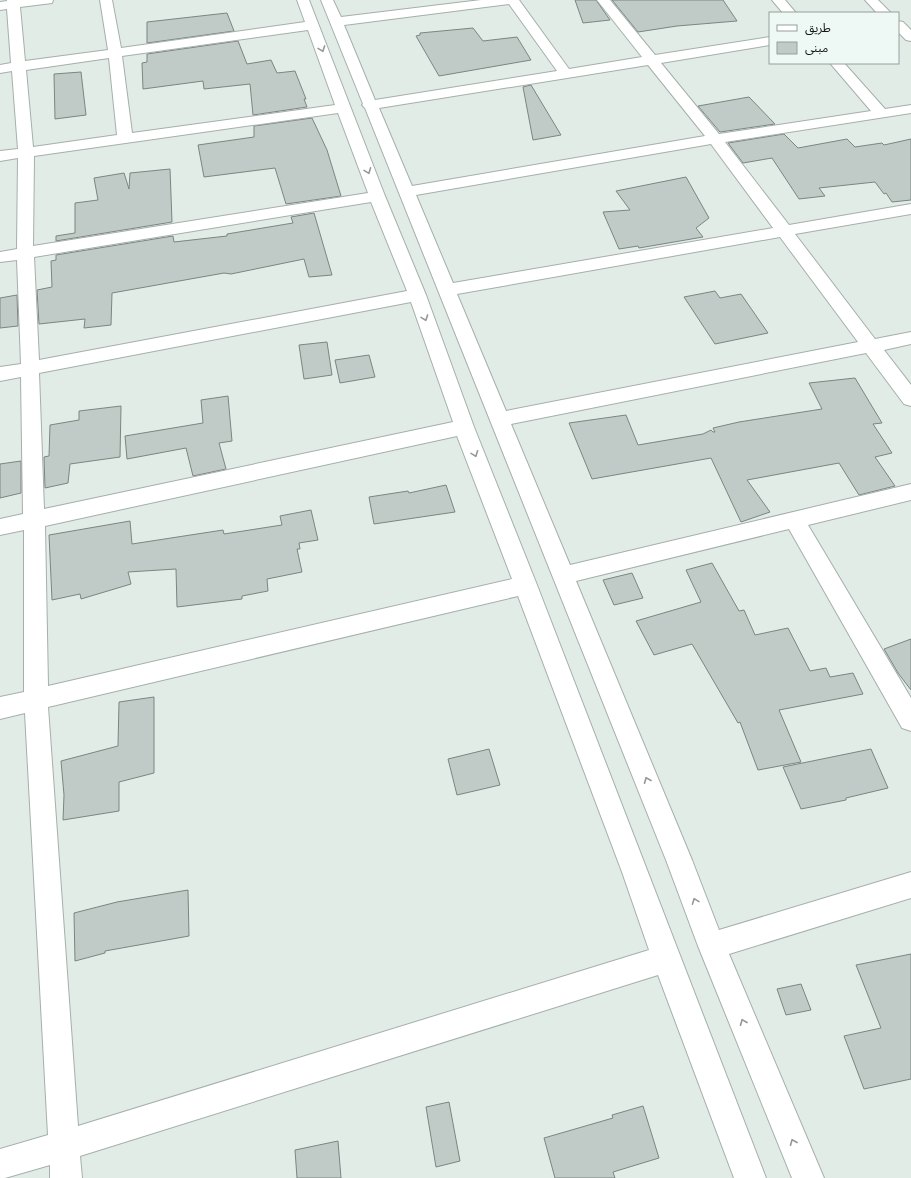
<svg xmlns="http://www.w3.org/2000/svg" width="911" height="1178" font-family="'DM Sans','Noto Sans Arabic',sans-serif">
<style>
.building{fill:#c0cac6;stroke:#7b8581}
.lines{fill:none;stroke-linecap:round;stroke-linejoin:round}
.minor-casing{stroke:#a5afab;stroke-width:2}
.minor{fill:#fff;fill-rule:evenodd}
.oneway{stroke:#959696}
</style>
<rect width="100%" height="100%" fill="#e1ece7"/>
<g class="building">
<polygon points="575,0 596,0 610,20 583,23"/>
<polygon points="612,0 723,0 737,21 677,26 638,32"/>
<polygon points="227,13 234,31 147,43 147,22"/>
<polygon points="473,28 483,41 517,37 531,60 439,76 416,36 420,35 420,33"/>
<polygon points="238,41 247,64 271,60 277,73 295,71 306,99 304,99 307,107 253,115 250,84 204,89 203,81 143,89 142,63 147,62 147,54"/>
<polygon points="81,72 86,115 55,119 54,74"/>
<polygon points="531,85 561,135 533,140 523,87"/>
<polygon points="749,97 775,124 720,132 698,106"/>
<polygon points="312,118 327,150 341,196 286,204 275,168 204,177 198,145 254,137 254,126"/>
<polygon points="784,134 798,148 847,139 855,147 882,143 884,145 911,139 911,200 892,202 886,193 884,194 875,182 819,188 825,196 799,199 772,158 743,163 728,143"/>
<polygon points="170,169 172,222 56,241 56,236 75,233 75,203 98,200 94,178 124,173 129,189 130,173"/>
<polygon points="686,177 709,218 696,228 703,237 639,248 638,246 619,249 603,212 630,210 616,191"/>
<polygon points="314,213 332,275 309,277 304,259 231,274 224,273 112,293 111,325 84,328 85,319 39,324 37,290 52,287 51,261 56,260 56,255 173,236 174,242 227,236 227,234 293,223 291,217"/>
<polygon points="715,291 720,298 741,294 768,333 715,344 684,297"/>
<polygon points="17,295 18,326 0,328 0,298"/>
<polygon points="327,342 332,375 304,379 299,345"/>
<polygon points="369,355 375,377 340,383 335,360"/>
<polygon points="855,378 882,423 873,424 892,453 875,457 895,486 859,495 839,463 747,480 770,512 741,522 711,458 592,479 569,423 626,415 638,445 703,434 711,430 713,432 715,432 713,428 739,422 822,409 809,383"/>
<polygon points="228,396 232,441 219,443 226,469 193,476 186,448 127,459 125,436 203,423 201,400"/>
<polygon points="121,406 120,457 70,464 68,483 45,488 44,457 49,456 50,425 79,420 79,411"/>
<polygon points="21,461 21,493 0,498 0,464"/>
<polygon points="446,485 455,512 374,524 369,497 408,491 409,493"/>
<polygon points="311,510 318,540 299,543 300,549 297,549 302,572 267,579 268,591 242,596 242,599 177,607 176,569 128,572 131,584 81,599 80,594 52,600 49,535 130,521 132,544 223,530 224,534 282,525 280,516"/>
<polygon points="712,563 739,611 744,610 755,635 788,628 810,671 826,668 830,677 853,673 863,694 779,710 801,762 758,770 740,722 738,723 692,644 654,655 636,621 701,602 686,570"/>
<polygon points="632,573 643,598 614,605 603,580"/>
<polygon points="911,639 911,690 898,673 884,649"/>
<polygon points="154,697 154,773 119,782 119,811 63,820 64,795 61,761 118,746 119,702"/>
<polygon points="489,749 500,785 457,795 448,759"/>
<polygon points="871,749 888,788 846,798 846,800 801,809 783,767"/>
<polygon points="188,890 189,936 105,951 105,953 75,961 74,913 117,902"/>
<polygon points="911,954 911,1079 864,1089 844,1036 881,1028 856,965"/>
<polygon points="801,984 811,1010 786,1015 777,989"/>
<polygon points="449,1102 460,1161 436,1167 426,1107"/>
<polygon points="643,1106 659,1158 613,1172 615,1178 555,1178 544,1138 613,1118 612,1115"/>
<polygon points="338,1141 341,1178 297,1178 295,1150"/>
</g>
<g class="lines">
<defs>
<g id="minor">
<path d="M7 0H53L52 3 20 7 25 61 108 50 100 0H112L121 48 305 22 297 0H309L385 196 426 295 474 427 537 585 766 1178H734L658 975 80 1156 82 1178H50V1165L5 1178H0V1149L48 1135 25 713 0 719V697L24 692V530L0 535V519L23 514 21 377 0 381V367L21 364 17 260 0 262V252L17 249 18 158 0 161V151L18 149 12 71 0 73V65L11 63 7 9 0 10V2L7 1ZM308 30 335 105 132 133 122 56ZM109 58 117 135 33 147 26 70ZM338 113 368 193 33 246 34 156ZM371 202 407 291 39 360 34 257ZM411 302 453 422 44 509 39 373ZM457 436 512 579 48 686 45 526ZM518 596 622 872 649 950 78 1126 48 707Z"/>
<path d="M321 0H333L341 17 481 0H519L569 69 642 57 597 0H610L655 55 770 37V45L661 63 719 134 871 111 830 63H844L885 109 911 105V113L725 142 789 225 911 204V214L795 234 875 339 911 332V344L884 350 911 385V406L904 404 866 353 511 424 570 565 911 484V500L808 525 911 698V731L902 728 789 529 576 581 692 860 719 930 911 872V898L729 954 824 1178H792L698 946 666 860 365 108 362 105 363 104ZM509 4 557 71 375 100 344 25ZM648 65 705 136 412 186 379 108ZM711 144 773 228 453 283 416 195ZM780 237 858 342 506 411 457 294Z"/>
<polygon points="772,0 785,0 796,13 783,13"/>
<polygon points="865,0 878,0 891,13 877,13"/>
<polygon points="898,21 903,22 911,30 911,41 906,40 898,32"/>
</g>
</defs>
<use href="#minor" class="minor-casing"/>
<use href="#minor" class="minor"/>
</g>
<defs><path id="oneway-chevron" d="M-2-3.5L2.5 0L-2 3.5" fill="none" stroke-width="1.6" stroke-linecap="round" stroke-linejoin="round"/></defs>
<g class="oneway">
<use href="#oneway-chevron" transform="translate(322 49) rotate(70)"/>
<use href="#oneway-chevron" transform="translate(368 171) rotate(69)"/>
<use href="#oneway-chevron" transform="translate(425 318) rotate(70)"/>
<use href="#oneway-chevron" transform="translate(475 454) rotate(69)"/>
<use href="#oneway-chevron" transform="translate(647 780) rotate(-112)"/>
<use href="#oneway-chevron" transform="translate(695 901) rotate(-111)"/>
<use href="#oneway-chevron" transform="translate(743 1022) rotate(-112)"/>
<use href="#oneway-chevron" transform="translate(793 1142) rotate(-112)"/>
</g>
<rect x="769" y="12" width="130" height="52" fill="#eef9f5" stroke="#969e9b"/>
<rect x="777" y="25" width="20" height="6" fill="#ffffff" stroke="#969e9b"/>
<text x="805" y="32" font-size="12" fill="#131615">طريق</text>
<rect x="777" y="42" width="20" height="12" fill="#c0cac6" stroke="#969e9b"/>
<text x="805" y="52" font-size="12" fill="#131615">مبنى</text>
</svg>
